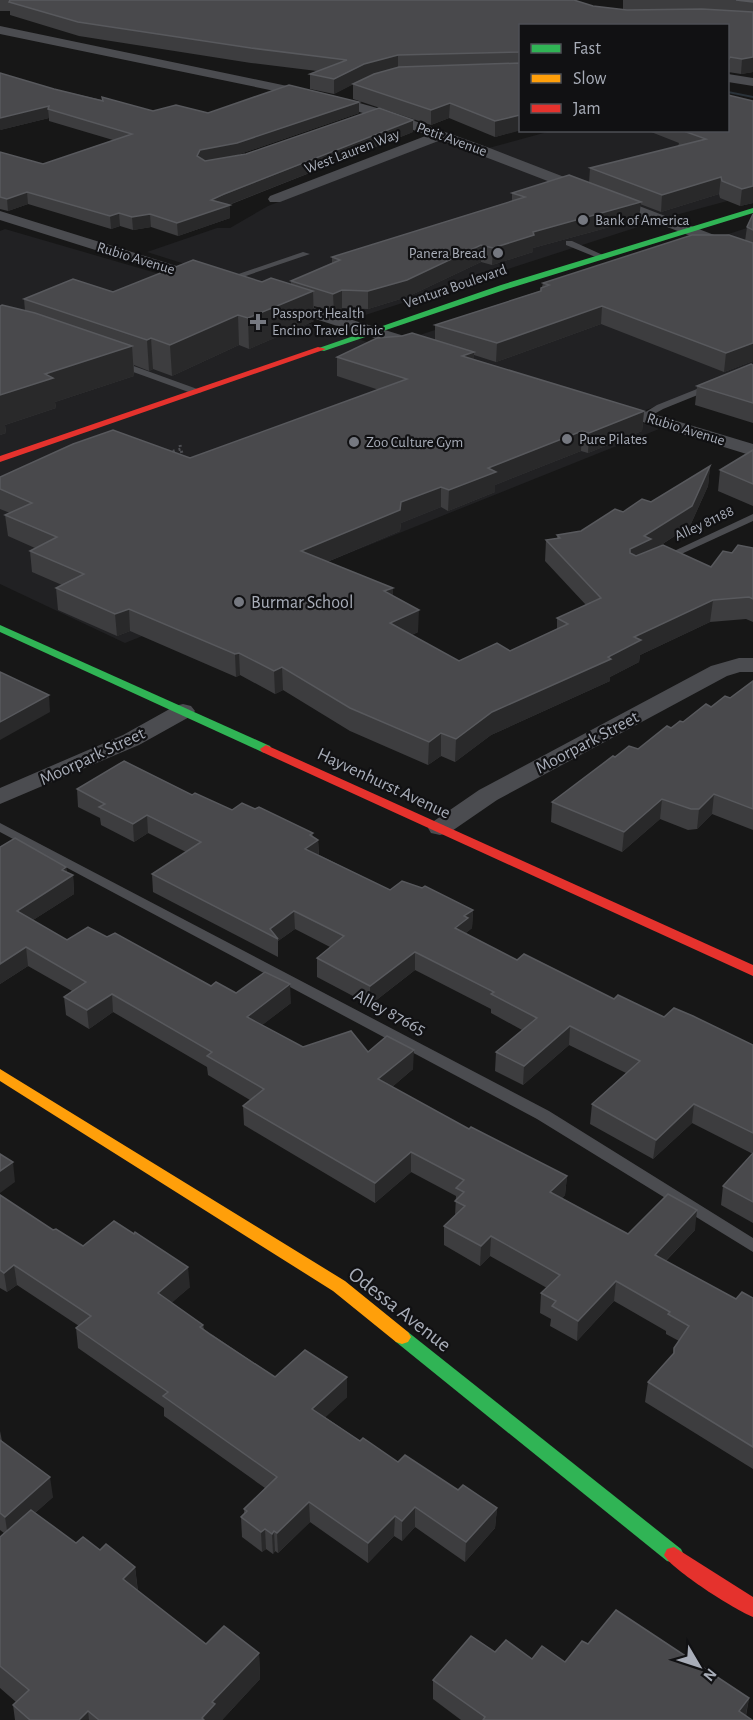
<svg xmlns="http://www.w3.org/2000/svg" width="753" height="1720" font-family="'Alegreya Sans',sans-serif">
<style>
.built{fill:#212123}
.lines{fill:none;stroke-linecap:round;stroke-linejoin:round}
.stream{fill:#2a3239;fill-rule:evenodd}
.path{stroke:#4d4e52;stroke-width:3;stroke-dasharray:2 4;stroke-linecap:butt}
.lane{fill:#4b4c50;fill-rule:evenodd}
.street{fill:#4b4c50;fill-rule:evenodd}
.fast{fill:#30b455;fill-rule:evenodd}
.slow{fill:#ff9f0a;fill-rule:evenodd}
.jam{fill:#e5322d;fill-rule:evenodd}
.wall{fill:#3d3d3f}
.shaded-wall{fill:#29292a}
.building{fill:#49494c;stroke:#58595d;stroke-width:1.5}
.poi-dot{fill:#757880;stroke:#111113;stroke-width:2}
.labels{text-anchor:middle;stroke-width:4.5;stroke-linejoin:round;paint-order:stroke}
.far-street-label{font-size:15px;fill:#a8adb8;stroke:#111113}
.far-poi-label{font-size:15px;fill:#a8adb8;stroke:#111113;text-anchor:start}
.poi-label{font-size:18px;fill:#a8adb8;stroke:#111113;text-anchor:start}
.street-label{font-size:18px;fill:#a8adb8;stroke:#111113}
.near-street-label{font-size:21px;fill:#a8adb8;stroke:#111113}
</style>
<rect width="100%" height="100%" fill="#171717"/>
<g class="built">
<polygon points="674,130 753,194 672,216 356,318 147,252 217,228 230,228 268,206 439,140 470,153 551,131"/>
<polygon points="753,226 753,370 627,417 659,429 125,643 0,584 0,231 5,229 163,275 168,279 383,347"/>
</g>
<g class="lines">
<polygon class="stream" points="728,91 753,96 753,98 728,93"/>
<g class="path">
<polyline points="180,445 183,458"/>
<polyline points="167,453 181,449"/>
</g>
<g class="lane">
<polygon points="566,241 572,241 605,256 598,258 566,245"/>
<polygon points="303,252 310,254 225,283 218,281"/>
<polygon points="117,360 200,390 202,392 194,394 114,365 112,363"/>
<polygon points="712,383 717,386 715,388 663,409 647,418 639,416 657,405"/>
<polygon points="753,514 753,521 666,561 658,561 657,559"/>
<polygon points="0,823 549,1111 753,1238 753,1252 537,1119 0,832"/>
</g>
<g class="street">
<polygon points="0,26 335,96 384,110 487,147 753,250 753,260 441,140 280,202 270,202 268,199 270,196 428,135 333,103 0,34"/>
<polygon points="728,74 753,78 753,86 728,82"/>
<polygon points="0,211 209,276 211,279 203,284 197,282 0,220"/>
<polygon points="281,298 427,343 429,347 427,351 415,351 275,306 273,303"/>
<polygon points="610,401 753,444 753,456 604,410 601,406 604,402"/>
<polygon points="739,658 753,658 753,672 740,672 727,676 497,800 449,833 440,835 431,833 428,828 431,823 479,790 711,666"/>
<polygon points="183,704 191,706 195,711 191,716 139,745 0,804 0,788 123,735 175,706"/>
</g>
<g class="fast">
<polygon points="753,208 753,213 507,289 324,351 316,349 501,285"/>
<polygon points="0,625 270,746 272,749 266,753 262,752 0,632"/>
<polygon points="402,1330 408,1332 681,1549 684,1555 681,1561 674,1563 667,1561 396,1342 393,1337 396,1332"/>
</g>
<polygon class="slow" points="0,1069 345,1281 408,1332 411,1337 408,1342 402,1344 396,1342 333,1291 0,1081"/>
<g class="jam">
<polygon points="318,347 326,349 0,462 0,456"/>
<polygon points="266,745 753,965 753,976 262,752 260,749"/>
<path d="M674 1547 753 1597V1617C735 1610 672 1570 664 1555L667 1549Z"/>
</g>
</g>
<g class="wall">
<polygon points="0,0 574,0 593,6 623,10 623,0 753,0 753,72 741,74 728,72 520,26 520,130 495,137 449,118 431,125 353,99 353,84 334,94 310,89 310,74 317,71 251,63 79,36 10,15 10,11 0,11"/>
<polygon points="54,89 102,100 102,97 153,111 208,113 359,102 359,113 237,155 205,161 413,132 229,205 230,218 178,236 151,227 133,230 120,226 111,229 28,204 8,211 0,209 0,152 43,164 113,140 49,121 49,118 0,130"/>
<polygon points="753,101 753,203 740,206 720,198 719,194 661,212 640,204 639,219 533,248 533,252 492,265 481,262 407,297 368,309 342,308 334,312 314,306 314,321 249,349 239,345 172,376 153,369 149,371 134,365 134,376 55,402 56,408 5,425 6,433 0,435 25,311 24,299 262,282 291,284 291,281 332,263 332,257 512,201 512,193 589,183 590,168 678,146 679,143 646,130 728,130"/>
<polygon points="753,214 753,361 724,372 601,324 496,362 474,355 473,359 644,411 642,431 588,453 581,451 495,485 495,492 448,511 441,507 401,523 400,531 327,562 393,588 393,596 418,632 412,635 459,661 510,651 557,629 557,618 586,605 545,561 546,540 557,538 557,535 581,531 623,512 651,502 710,466 708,486 690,526 658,547 711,567 732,553 753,548 753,622 746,619 710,622 640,655 639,662 610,677 610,681 491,735 455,762 441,756 428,765 350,731 283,690 275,694 240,675 236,677 130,631 117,636 58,610 56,588 62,585 32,572 30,551 35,548 8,536 5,515 10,513 0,509 0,477 190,458 379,390 337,376 337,357 435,340 435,325 540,291 541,288 542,287 543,283 745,241 747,227"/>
<polygon points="753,365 753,423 695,405 697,386"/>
<polygon points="753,450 753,506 718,491 720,470"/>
<polygon points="753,681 753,830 712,814 697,829 688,830 660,819 622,852 551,822 552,802 615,757 638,749 671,728 711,707 730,698"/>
<polygon points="77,789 192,795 232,810 255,809 313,833 313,837 318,840 319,855 390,890 473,910 472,928 467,932 467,934 517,960 614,999 664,1017 753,1045 753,1223 721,1205 723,1186 753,1154 692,1123 653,1159 590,1124 592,1104 626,1073 569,1045 523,1085 495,1071 496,1052 522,1030 491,1013 491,1009 415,970 370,1005 317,977 317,958 330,947 295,929 278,941 278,957 153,892 152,874 186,852 148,833 134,842 101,825 100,818 78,807"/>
<polygon points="0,847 66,867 67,873 73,875 74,894 33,920 67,940 107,937 211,986 236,993 291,1003 262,1025 303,1047 368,1052 413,1069 392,1087 469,1129 567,1176 565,1195 562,1198 628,1234 695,1230 666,1261 736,1299 753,1298 753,1469 645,1402 648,1382 673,1354 674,1348 679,1341 666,1334 666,1331 614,1301 577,1341 550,1326 551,1319 540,1313 541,1293 547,1288 490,1256 480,1266 444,1245 444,1226 455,1216 456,1196 411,1172 375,1203 244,1125 243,1106 250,1100 208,1075 207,1067 113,1012 89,1029 66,1015 64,997 72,991 28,966 0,984"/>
<polygon points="0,1195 53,1230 83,1246 190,1287 171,1303 203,1325 204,1329 275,1377 347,1397 325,1417 360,1441 398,1462 497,1508 495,1528 465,1562 415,1527 402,1541 394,1536 368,1563 310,1522 278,1553 275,1551 273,1554 266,1549 262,1552 242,1537 241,1517 244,1514 244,1509 265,1488 164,1416 164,1408 78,1348 76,1328 79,1326 17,1285 7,1292 0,1288"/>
<polygon points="0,1431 2,1441 53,1497 35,1513 76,1543 100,1550 135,1567 138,1591 206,1644 259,1653 260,1679 222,1720 15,1720 13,1705 16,1702 0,1688 0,1537 4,1533 0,1530"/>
<polygon points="588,1644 749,1698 746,1716 752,1720 461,1720 433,1699 433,1680 495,1652 532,1659 565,1662"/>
</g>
<g class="shaded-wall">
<polygon points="398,55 398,70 364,79 334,94 334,79 364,64"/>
<polygon points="730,57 728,72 728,73 728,61"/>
<polygon points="753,57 753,72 741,74 742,59"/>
<polygon points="359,102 359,113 237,155 201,162 197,156 200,150"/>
<polygon points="450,103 449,118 431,125 431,110"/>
<polygon points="49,106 48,109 49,118 0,130 0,118"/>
<polygon points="520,115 520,130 522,130 495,137 495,121"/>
<polygon points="413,120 413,132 223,207 230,205 230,218 178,236 177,223 211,200"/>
<polygon points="721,177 719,194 661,212 662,195"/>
<polygon points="753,186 753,203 740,206 742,189"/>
<polygon points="27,192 28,204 8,211 7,199"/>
<polygon points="641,202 639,219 533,248 533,252 492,265 493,248 533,232"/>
<polygon points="119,213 120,226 111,229 110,216"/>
<polygon points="150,214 151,227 133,230 132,217"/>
<polygon points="481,245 481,262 407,297 368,309 368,291"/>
<polygon points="342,290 342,308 334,312 333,294"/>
<polygon points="313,291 314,321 249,349 248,318"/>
<polygon points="602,306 601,324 496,362 497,343"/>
<polygon points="238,315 239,345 172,376 170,345"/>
<polygon points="151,338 153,369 149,371 147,340"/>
<polygon points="753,343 753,361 724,372 726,353"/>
<polygon points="132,346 134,376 55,402 56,408 5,425 6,433 0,435 0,395 45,374"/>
<polygon points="474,352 473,371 462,356"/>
<polygon points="644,411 642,431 588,453 589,433"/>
<polygon points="582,431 581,451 495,485 495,492 448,511 449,490 488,468"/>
<polygon points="710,466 708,486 690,526 650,552 628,570 630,549 644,536"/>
<polygon points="441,487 441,507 401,523 400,531 301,573 301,551 401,502"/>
<polygon points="393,588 393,609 384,591"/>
<polygon points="713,600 710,622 640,655 639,662 610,677 610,681 491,735 455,762 456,739 492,712 608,657 634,637"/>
<polygon points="129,609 130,631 117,636 115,614"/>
<polygon points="419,610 418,632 390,645 390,623"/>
<polygon points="239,653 240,675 236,677 235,654"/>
<polygon points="282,667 283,690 275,694 274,671"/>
<polygon points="49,695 50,712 0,740 0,722"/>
<polygon points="441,733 441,756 428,765 429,742"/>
<polygon points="714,794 712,814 697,829 699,809"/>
<polygon points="662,799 660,819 622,852 624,832"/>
<polygon points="147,815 148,833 134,842 133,824"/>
<polygon points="313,833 313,844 318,840 319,858 305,849 310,835"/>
<polygon points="66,867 68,878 73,875 74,894 19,929 17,911 62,870"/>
<polygon points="473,910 472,928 467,932 467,936 455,928 464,916"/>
<polygon points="294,911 295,929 278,941 278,939 270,929"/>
<polygon points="26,947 28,966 0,984 0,964"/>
<polygon points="415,952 415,970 370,1005 370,986"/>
<polygon points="290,984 291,1003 248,1036 247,1017"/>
<polygon points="112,994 113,1012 89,1029 87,1010"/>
<polygon points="570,1026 569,1045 523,1085 524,1066"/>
<polygon points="414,1050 413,1069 378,1099 378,1079"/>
<polygon points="694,1104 692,1123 653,1159 656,1140"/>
<polygon points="411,1152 411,1172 375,1203 375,1183"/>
<polygon points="13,1162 15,1182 0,1193 0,1171"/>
<polygon points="567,1176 565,1195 549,1211 550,1192"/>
<polygon points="697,1210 695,1230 653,1274 655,1255"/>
<polygon points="491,1236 490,1256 480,1266 481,1246"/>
<polygon points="14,1265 17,1285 7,1292 4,1273"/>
<polygon points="188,1267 190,1287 160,1313 158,1293"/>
<polygon points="616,1281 614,1301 577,1341 578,1321"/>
<polygon points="347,1377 347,1397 313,1429 312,1409"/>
<polygon points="50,1477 53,1497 8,1537 5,1517"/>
<polygon points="309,1502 310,1522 278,1553 277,1533"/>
<polygon points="415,1507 415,1527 402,1541 402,1521"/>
<polygon points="497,1508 495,1528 465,1562 466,1542"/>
<polygon points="395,1516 394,1536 368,1563 368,1543"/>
<polygon points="265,1529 266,1549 262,1552 261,1532"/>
<polygon points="274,1531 275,1551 273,1554 272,1534"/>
<polygon points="135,1567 138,1594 123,1579"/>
<polygon points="259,1653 260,1679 222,1720 202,1720 202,1718 212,1702"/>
<polygon points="749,1698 745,1718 739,1711"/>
<polygon points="88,1711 89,1720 79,1720"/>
</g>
<g class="building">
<polygon points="10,0 574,0 593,6 627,10 702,9 753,12 753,57 742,59 730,57 728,61 728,26 520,26 520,52 398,55 364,64 334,79 310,74 347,60 251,48 78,22 9,2"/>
<polygon points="736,0 753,0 753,2"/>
<polygon points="520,63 520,115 495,121 450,103 431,110 353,84 374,74 399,67"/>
<polygon points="0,73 54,89 103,101 102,97 153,111 176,105 208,113 289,85 359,102 237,143 200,150 197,156 205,161 246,154 379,108 413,120 224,194 211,200 230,205 177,223 150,214 132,217 119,213 110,216 27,192 7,199 0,197 0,152 43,164 132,134 48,109 49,106 0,118"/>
<polygon points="728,95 753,101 753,186 742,189 722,181 721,177 662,195 590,168 706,139 681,130 728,130"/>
<polygon points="569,175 641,202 533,232 534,235 493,248 481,245 407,280 368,291 342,290 333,294 291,281 340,260 332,257 525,197 512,193"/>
<polygon points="753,214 753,230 747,227"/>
<polygon points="692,235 729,235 753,243 753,343 726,353 602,306 497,343 435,325 541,291 541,288 549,285 543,283"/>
<polygon points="193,260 262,282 271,278 313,291 248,318 238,315 170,345 151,338 147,340 24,299 73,279 113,292"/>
<polygon points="2,305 35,313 132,346 45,374 53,378 0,395 0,306"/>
<polygon points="412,333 474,352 462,356 644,411 589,433 582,431 488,468 496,472 449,490 441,487 401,502 400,510 301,551 393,588 384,591 419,610 390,623 459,661 497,643 510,651 568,624 557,618 601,598 546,540 560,538 557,535 581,531 615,509 623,512 642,499 651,502 710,466 692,506 644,536 651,539 630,549 630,553 636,556 663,545 711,567 723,551 732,553 738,545 753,548 753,599 749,597 713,600 634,637 641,640 608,657 611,659 492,712 456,739 441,733 429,742 350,708 282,667 274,671 239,653 235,654 129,609 115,614 56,588 84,574 30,551 57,537 5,515 32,503 0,489 0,477 73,444 113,430 190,458 407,379 337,357 377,338 402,336"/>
<polygon points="751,364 753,365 753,403 697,386"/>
<polygon points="753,450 753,484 720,470"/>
<polygon points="0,672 49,695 0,722"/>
<polygon points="753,681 753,809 714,794 699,809 691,809 662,799 624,832 552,802 613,756 615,757 629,746 638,749 667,726 671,728 680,721 683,722 706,704 711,707 725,696 730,698"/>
<polygon points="124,761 192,795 195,793 232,810 242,803 255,809 259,807 313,833 310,835 318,840 305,849 390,890 402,881 422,888 425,886 473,910 464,916 468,918 455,928 517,960 524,954 614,999 618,995 664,1017 674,1008 693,1016 753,1045 753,1133 694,1104 656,1140 592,1104 640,1061 570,1026 524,1066 496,1052 537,1018 491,994 494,992 415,952 370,986 317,958 344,936 294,911 270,929 278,939 152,874 201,842 147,815 133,824 99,807 105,804 77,789"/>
<polygon points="15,838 66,867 62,870 73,875 17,911 67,940 88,927 107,937 115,933 211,986 216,982 236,993 265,972 290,984 247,1017 303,1047 351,1031 368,1052 387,1036 414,1050 378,1079 469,1129 471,1127 567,1176 550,1192 628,1234 668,1194 697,1210 655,1255 736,1299 742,1292 753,1298 753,1447 648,1382 674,1353 674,1348 689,1326 668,1314 670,1312 616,1281 578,1321 552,1306 556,1301 541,1293 560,1275 491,1236 481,1246 444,1226 465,1206 455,1201 464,1192 456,1188 464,1180 411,1152 375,1183 243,1106 264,1089 207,1056 212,1052 112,994 87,1010 64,997 86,982 26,947 0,964 0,847"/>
<polygon points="753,1153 753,1202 723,1186"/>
<polygon points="0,1154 13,1162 0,1171"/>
<polygon points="0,1195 53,1230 56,1229 83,1246 114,1221 134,1234 135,1232 188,1267 158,1293 203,1325 200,1327 211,1335 275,1377 305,1350 347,1377 312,1409 360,1441 363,1438 398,1462 405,1455 458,1490 463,1485 497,1508 466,1542 415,1507 402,1521 395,1516 368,1543 309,1502 277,1533 274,1531 272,1534 265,1529 261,1532 241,1517 247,1511 244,1509 277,1477 163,1396 168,1392 76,1328 91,1316 14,1265 4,1273 0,1270"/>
<polygon points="0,1440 50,1477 5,1517 0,1513"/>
<polygon points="31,1510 76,1543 83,1537 100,1550 106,1544 135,1567 123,1579 206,1644 224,1626 259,1653 212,1702 215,1704 202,1718 204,1720 99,1720 88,1711 79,1720 30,1720 13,1705 29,1690 0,1666 0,1537"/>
<polygon points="616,1610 749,1698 739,1711 752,1720 483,1720 485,1717 433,1680 471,1636 495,1652 506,1640 532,1659 542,1646 565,1662 582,1641 588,1644"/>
</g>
<g class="poi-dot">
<circle cx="583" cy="220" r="6"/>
<circle cx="498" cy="253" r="6"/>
<path d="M255 313h6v6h6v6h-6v6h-6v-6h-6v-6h6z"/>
<circle cx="567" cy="439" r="6"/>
<circle cx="354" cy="442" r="6"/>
<circle cx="239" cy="602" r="6"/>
</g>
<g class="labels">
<g class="far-street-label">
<text transform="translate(452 139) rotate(20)" y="5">Petit Avenue</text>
<text transform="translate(352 151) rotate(-21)" y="5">West Lauren Way</text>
<text transform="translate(136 258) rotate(17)" y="5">Rubio Avenue</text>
<text transform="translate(455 286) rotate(-19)" y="5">Ventura Boulevard</text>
<text transform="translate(686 429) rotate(17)" y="5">Rubio Avenue</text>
<text transform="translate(704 523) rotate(-25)" y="5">Alley 81188</text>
</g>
<g class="far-poi-label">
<text x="595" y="225">Bank of America</text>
<text x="486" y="258" text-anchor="end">Panera Bread</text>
<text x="272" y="318">Passport Health<tspan x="272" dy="17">Encino Travel Clinic</tspan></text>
<text x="579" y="444">Pure Pilates</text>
<text x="366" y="447">Zoo Culture Gym</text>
</g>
<g class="poi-label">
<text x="251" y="608">Burmar School</text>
</g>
<g class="street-label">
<text transform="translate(587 742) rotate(-28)" y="6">Moorpark Street</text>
<text transform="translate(92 756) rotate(-25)" y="6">Moorpark Street</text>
<text transform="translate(384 783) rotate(25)" y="6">Hayvenhurst Avenue</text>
<text transform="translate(390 1012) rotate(28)" y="6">Alley 87665</text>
</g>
<g class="near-street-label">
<text transform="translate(400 1309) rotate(38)" y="7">Odessa Avenue</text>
</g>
</g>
<rect x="519" y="24" width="210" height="108" fill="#111113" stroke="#4d4f55" stroke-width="1.5"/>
<rect x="531" y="44" width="30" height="9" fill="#30b455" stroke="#4d4f55" stroke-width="1.5"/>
<text x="573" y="54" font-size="18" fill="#a8adb8">Fast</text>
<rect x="531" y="74" width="30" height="9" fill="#ff9f0a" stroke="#4d4f55" stroke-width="1.5"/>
<text x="573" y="84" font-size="18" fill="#a8adb8">Slow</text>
<rect x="531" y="104" width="30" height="9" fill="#e5322d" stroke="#4d4f55" stroke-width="1.5"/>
<text x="573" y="114" font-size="18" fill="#a8adb8">Jam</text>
<g transform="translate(699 1666) rotate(129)" stroke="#111113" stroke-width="4.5" paint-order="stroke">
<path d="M0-4.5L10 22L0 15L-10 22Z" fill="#a8adb8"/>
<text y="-9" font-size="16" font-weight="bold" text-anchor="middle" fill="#a8adb8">N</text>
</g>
</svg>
